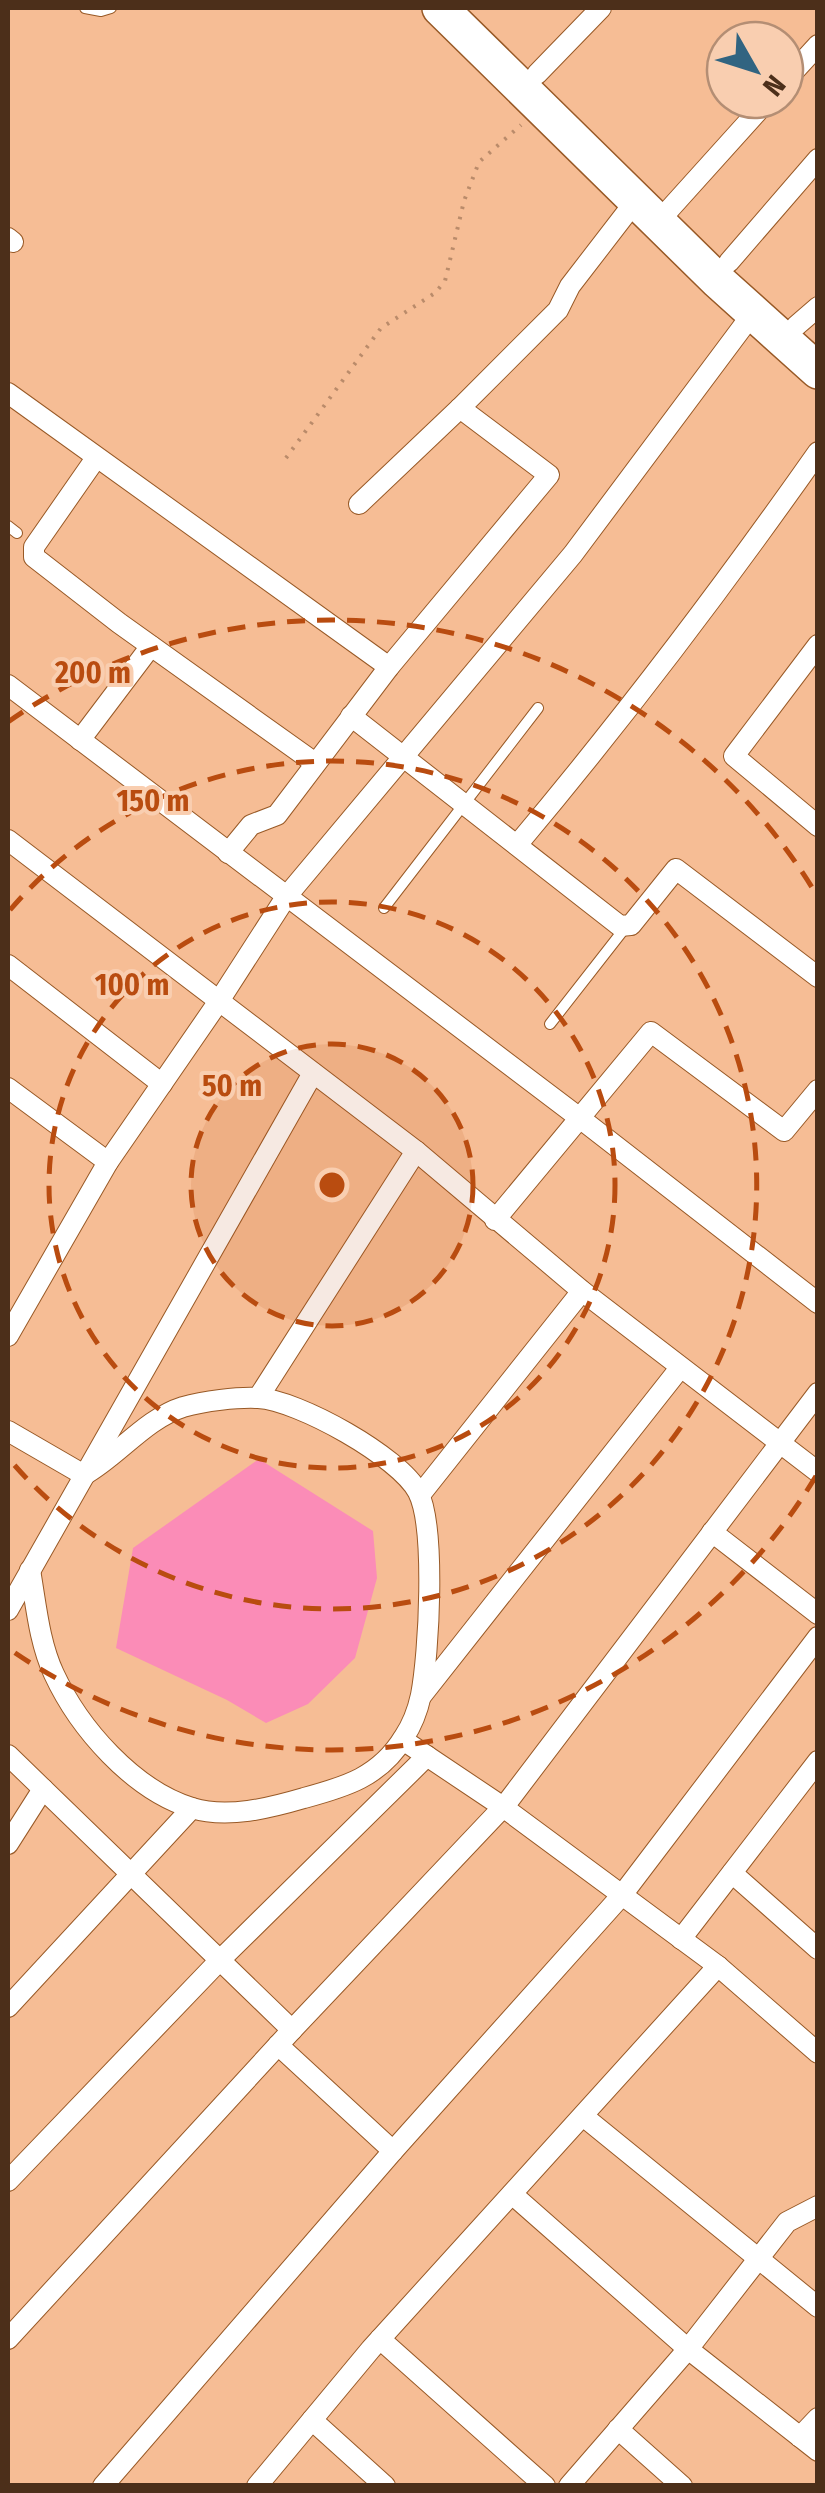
<svg xmlns="http://www.w3.org/2000/svg" width="825" height="2493" font-family="'Fira Sans Condensed',sans-serif">
<style>
.green{fill:#fb8cb7}
.lines{fill:none;stroke-linecap:round;stroke-linejoin:round}
.service-casing{stroke:#985926;stroke-width:12}
.minor-casing{stroke:#985926;stroke-width:22}
.trunk-casing{stroke:#985926;stroke-width:38}
.path{stroke:#ba8b6a;stroke-width:4;stroke-dasharray:2.5 8;stroke-linecap:butt}
.service{stroke:#fff;stroke-width:10}
.minor{stroke:#fff;stroke-width:20}
.trunk{stroke:#fff;stroke-width:35}
.ring{fill:none;stroke:#b94c10;stroke-width:5;stroke-dasharray:18 12}
.centre{fill:#b94c10;stroke:#f9ceb0;stroke-width:5}
.ring-label{font-size:30px;text-anchor:middle;font-weight:bold;fill:#b94c10;stroke:#f9ceb0;stroke-width:8;stroke-linejoin:round;paint-order:stroke}
</style>
<rect width="100%" height="100%" fill="#f6bd95"/>
<polygon class="green" points="259,1459 373,1531 377,1578 355,1658 308,1704 266,1723 227,1700 116,1648 133,1548"/>
<g class="lines">
<defs>
<g id="service">
<polyline points="85,8 101,11 111,8"/>
<polyline points="8,526 17,533"/>
<polyline points="384,908 538,708"/>
<polyline points="550,1024 625,928"/>
</g>
<g id="minor">
<polyline points="537,74 601,8"/>
<polyline points="785,81 818,45"/>
<polyline points="658,222 768,100"/>
<polyline points="8,238 13,242"/>
<polyline points="729,262 818,159"/>
<polyline points="796,326 818,307"/>
<polyline points="8,393 389,667"/>
<polyline points="96,458 34,547 34,557 119,623 315,763"/>
<polyline points="359,504 460,408"/>
<polyline points="818,645 734,756 818,826"/>
<polyline points="8,685 581,1119 818,1303"/>
<polyline points="351,716 620,926 631,925 676,869 818,977"/>
<polyline points="80,740 151,646"/>
<polyline points="8,840 416,1151 582,1291 818,1472"/>
<path d="M517 845C623 719 723 587 818 452"/>
<polyline points="228,853 251,825 277,815 389,667 549,475 460,408 558,310 570,286 637,199"/>
<polyline points="8,965 162,1084"/>
<polyline points="8,1088 108,1162"/>
<polyline points="495,1220 651,1032 784,1131 818,1090"/>
<polyline points="8,1336 108,1162 219,1001 286,897 573,554 753,313"/>
<polyline points="258,1398 416,1151"/>
<path d="M8 1431 84 1475C118 1456 145 1419 183 1407 204 1401 237 1397 258 1398 298 1400 400 1457 418 1492 436 1527 429 1654 421 1695 418 1709 412 1725 404 1737 380 1777 345 1787 304 1798 270 1808 227 1819 192 1808 133 1790 79 1728 54 1674 39 1642 36 1604 30 1570"/>
<polyline points="420,1495 582,1291"/>
<polyline points="712,1532 818,1614"/>
<polyline points="8,1610 313,1073"/>
<polyline points="422,1695 680,1368"/>
<polyline points="8,1755 292,2030"/>
<polyline points="8,1844 43,1789"/>
<polyline points="732,1873 818,1949"/>
<polyline points="681,1939 818,1761"/>
<polyline points="718,1966 818,2053"/>
<polyline points="8,2007 192,1808"/>
<polyline points="278,2045 393,2151"/>
<polyline points="583,2116 818,2307"/>
<polyline points="8,2181 220,1960 427,1756"/>
<polyline points="512,2194 688,2349 787,2222 818,2206"/>
<polyline points="8,2339 292,2030 506,1804 818,1393"/>
<polyline points="380,2339 545,2486"/>
<polyline points="312,2420 385,2486"/>
<polyline points="618,2429 682,2486"/>
<polyline points="800,2437 818,2418"/>
<polyline points="103,2486 393,2151 622,1895 818,1637"/>
<polyline points="257,2486 371,2349 718,1966 503,1807 403,1740"/>
<polyline points="569,2486 688,2349 818,2451"/>
</g>
<polyline id="trunk" points="440,8 718,281 818,371"/>
</defs>
<use href="#service" class="service-casing"/>
<use href="#minor" class="minor-casing"/>
<use href="#trunk" class="trunk-casing"/>
<polyline class="path" points="286,458 381,328 435,293 445,281 464,201 479,162 521,125"/>
<use href="#service" class="service"/>
<use href="#minor" class="minor"/>
<use href="#trunk" class="trunk"/>
</g>
<circle cx="332" cy="1185" r="141" fill="#b94c10" fill-opacity=".12"/>
<g class="ring">
<circle cx="332" cy="1185" r="141"/>
<circle cx="332" cy="1185" r="283"/>
<path d="M10 910A424 424 0 1 1 10 1460"/>
<path d="M816 1476A565 565 0 0 1 8 1648M8 722A565 565 0 0 1 816 894"/>
</g>
<circle cx="332" cy="1185" r="15" class="centre"/>
<g class="ring-label">
<text x="93" y="683">200 m</text>
<text x="153" y="811">150 m</text>
<text x="132" y="995">100 m</text>
<text x="232" y="1096">50 m</text>
</g>
<rect width="825" height="2493" fill="none" stroke="#4c2f1a" stroke-width="20"/>
<g transform="translate(755 70) rotate(129)"><circle r="48" fill="#f9ceb0" stroke="#b48e74" stroke-width="2.5"/>
<path d="M0-8L18 38L0 25L-18 38Z" fill="#316481"/>
<text y="-15" font-size="28" font-weight="bold" text-anchor="middle" fill="#4c2f1a">N</text>
</g>
</svg>
